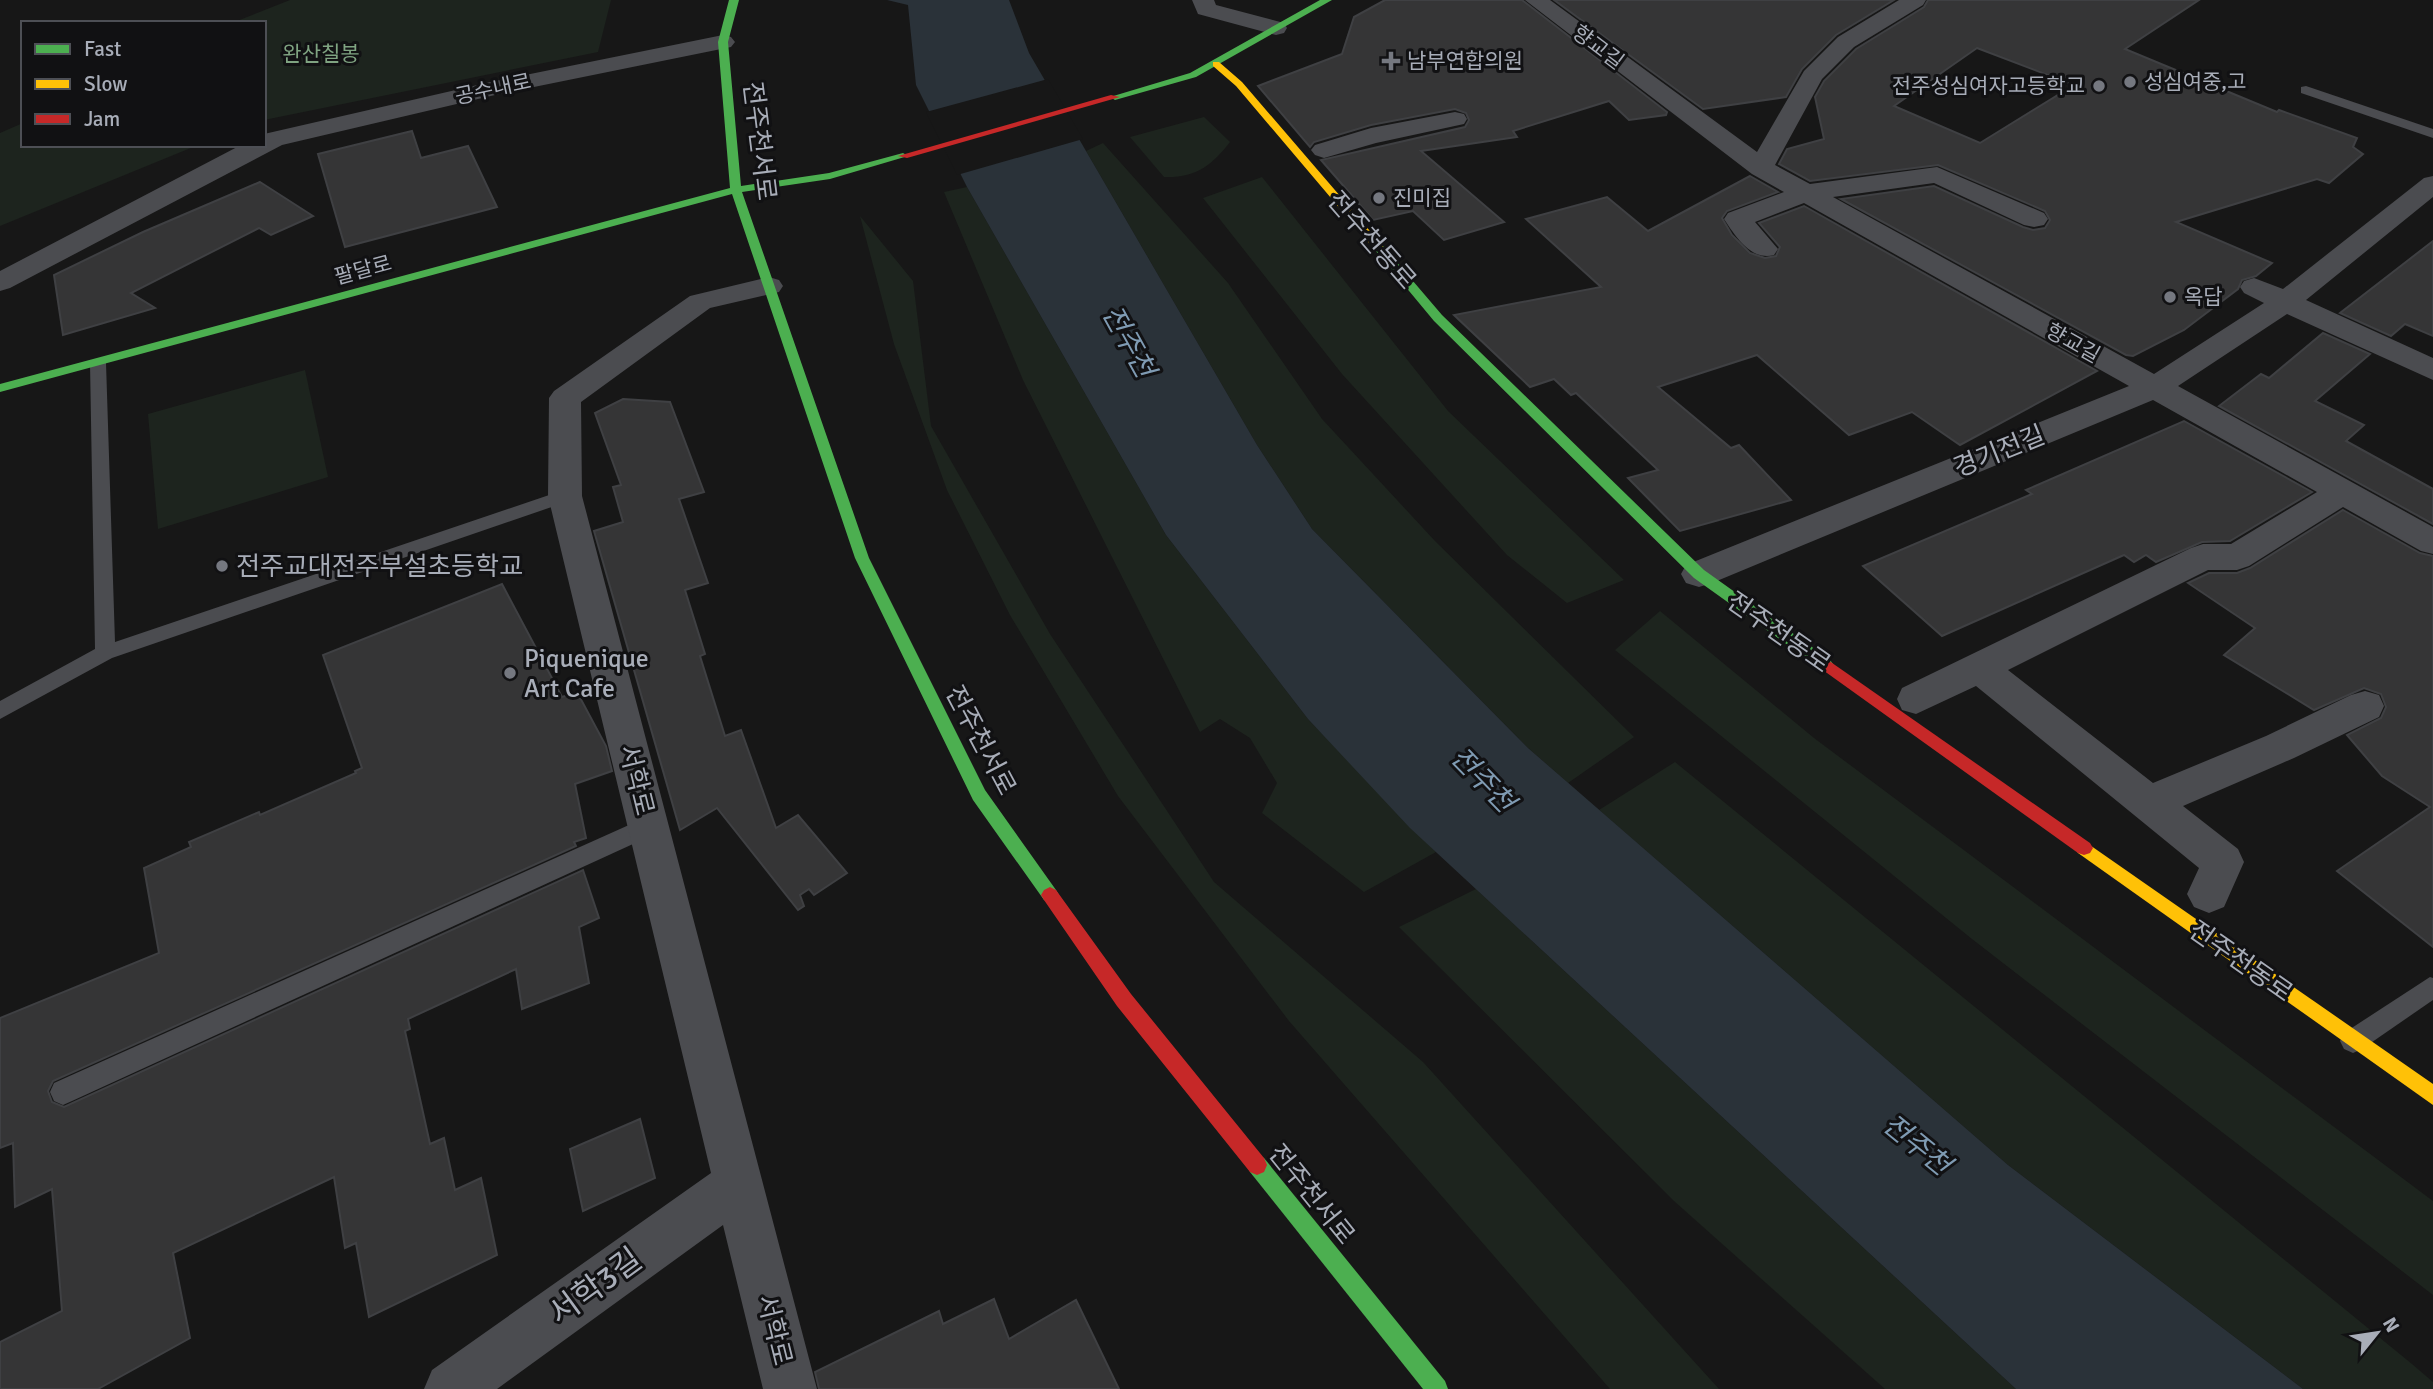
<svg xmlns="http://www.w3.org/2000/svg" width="2433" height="1389" font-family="Signika,'Noto Sans KR',sans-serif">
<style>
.green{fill:#1d241e}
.water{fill:#2a3239}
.pier{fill:#171717}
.building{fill:#353536;stroke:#3f4043;stroke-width:2;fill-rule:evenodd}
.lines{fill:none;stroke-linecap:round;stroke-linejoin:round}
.lane{fill:#4b4c50;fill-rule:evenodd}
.street{fill:#4b4c50;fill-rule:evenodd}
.fast{fill:#4caf50;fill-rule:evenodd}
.slow{fill:#ffc107;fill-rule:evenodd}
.jam{fill:#c62828;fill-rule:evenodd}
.poi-dot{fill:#757880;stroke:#111113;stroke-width:2.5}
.labels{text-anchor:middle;stroke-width:6;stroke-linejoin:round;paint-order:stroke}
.far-street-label{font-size:21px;fill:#a8adb8;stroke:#111113}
.far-park-label{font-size:21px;fill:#7fa381;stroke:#111113}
.far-poi-label{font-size:21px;fill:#a8adb8;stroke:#111113;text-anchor:start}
.street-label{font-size:26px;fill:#a8adb8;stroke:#111113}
.poi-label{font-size:26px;fill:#a8adb8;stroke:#111113;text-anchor:start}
.water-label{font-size:28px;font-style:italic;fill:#7f9bb3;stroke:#111113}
.near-street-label{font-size:32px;fill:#a8adb8;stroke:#111113}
</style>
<rect width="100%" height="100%" fill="#171717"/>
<g class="green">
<polygon points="290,0 611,0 598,52 264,120 264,23 232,23"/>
<path d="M1204 117 1230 142C1211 166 1196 178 1164 177L1130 137Z"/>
<polygon points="23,123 23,145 198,145 0,226 0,133"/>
<polygon points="1103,143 1228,283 1322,419 1435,541 1634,737 1568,783 1528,748 1312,529 1257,445 1086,151"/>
<polygon points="1262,177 1448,411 1624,580 1567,603 1507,555 1342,374 1203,198"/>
<polygon points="967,187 1166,535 1308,719 1436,852 1364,892 1262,813 1277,783 1250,738 1220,719 1200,732 1023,380 944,192"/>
<polygon points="860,216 913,281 931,426 1050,634 1214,882 1423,1062 1719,1389 1610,1389 1289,1021 1118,796 1010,615 947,490 894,344"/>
<polygon points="305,370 328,477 158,529 148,414"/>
<polygon points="1660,611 1814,738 2433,1201 2433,1295 1972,939 1615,650"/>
<polygon points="1675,762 2412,1364 2433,1382 2433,1389 2303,1389 2008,1165 1599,810"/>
<polygon points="1476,889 2016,1389 1885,1389 1674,1201 1399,927"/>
</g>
<polygon class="water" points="887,0 1009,0 1029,53 1257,445 1312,529 1528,748 2008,1165 2303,1389 2016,1389 1410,828 1308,719 1166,535 967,187 916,85 908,5"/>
<polygon class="pier" points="1048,79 1083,139 957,175 926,112"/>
<g class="building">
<polygon points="1385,0 1522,0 1667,112 1666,115 1629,120 1609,101 1513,131 1517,137 1421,151 1504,222 1444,240 1413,211 1373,220 1321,160 1465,127 1469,120 1466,113 1455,109 1371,125 1314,142 1310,147 1258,86 1342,54 1354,17"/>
<polygon points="1554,0 1894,0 1836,35 1802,69 1786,97 1703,109"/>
<path d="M1928 0H2199L2125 49 2277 112 2279 110 2357 138 2353 147 2363 154 2329 183 2317 179 2176 222 2272 263 2256 276 2242 280 2238 289 2184 330 2133 356 2126 355 1841 199 1934 186 2023 227 2033 230 2045 228 2050 220 2045 211 1938 165 1810 181 1779 164 1787 149 1824 139 1815 97 1824 81 1856 49 1924 7ZM1977 48 2074 85 1980 143 1894 106Z"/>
<polygon points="412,131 421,158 468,146 497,207 345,247 318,154"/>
<polygon points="1750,176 1778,192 1727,211 1722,218 1732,235 1750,253 1765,258 1776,256 1780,247 1759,223 1804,206 2097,371 1960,445 1912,412 1849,435 1757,355 1658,387 1731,448 1739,445 1791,500 1680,531 1628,478 1658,470 1576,393 1571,395 1554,379 1530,387 1454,315 1601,287 1526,219 1607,197 1648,231"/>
<polygon points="260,182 313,216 271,235 259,228 131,293 155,308 63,335 54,275 143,232"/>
<polygon points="2433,241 2433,336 2405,324 2391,336 2340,313"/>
<polygon points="2323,333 2370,354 2315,401 2364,425 2346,441 2433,489 2433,524 2219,406 2261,374 2269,378"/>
<polygon points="623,399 670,402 704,492 679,499 708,583 685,590 705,654 700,656 725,736 741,730 776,828 798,815 847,873 814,895 809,889 800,895 804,906 798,910 717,808 680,830 594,531 623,522 613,487 621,485 595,413"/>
<polygon points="2184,421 2312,492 2230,541 2202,542 2156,562 2146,555 2134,562 2124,555 1942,636 1863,566 2032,494 2026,490"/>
<polygon points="2343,510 2420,553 2433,556 2433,947 2337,871 2430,807 2382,776 2347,735 2381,718 2386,707 2381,694 2364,688 2314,710 2224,655 2255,628 2188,583 2209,573 2237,573 2250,568"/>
<polygon points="502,584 562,697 577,692 606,746 612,771 575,784 586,838 574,842 576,846 53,1081 48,1091 52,1102 64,1107 583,870 599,918 579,927 589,983 522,1009 516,969 408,1019 410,1029 405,1031 430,1144 444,1138 455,1190 481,1178 497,1255 369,1317 356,1243 345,1248 334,1177 173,1253 190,1338 98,1389 0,1389 0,1342 62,1311 52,1189 15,1207 13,1143 0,1148 0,1018 159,953 144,868 191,847 189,842 259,812 260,815 356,773 355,771 362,768 323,655"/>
<polygon points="640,1119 655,1178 583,1211 570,1149"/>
<polygon points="994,1299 1009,1339 1076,1300 1119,1389 819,1389 815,1372 939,1311 943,1324"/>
</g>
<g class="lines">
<g class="lane">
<polygon points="2306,86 2433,129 2433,138 2301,93 2301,87"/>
<polygon points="98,358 106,363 115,642 558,492 572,492 574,496 572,500 112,658 0,719 0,701 95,649 90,363"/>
<polygon points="649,816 657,819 660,826 657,833 72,1101 63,1105 54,1101 50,1092 54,1083"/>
<polygon points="2430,977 2433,978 2433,1000 2362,1049 2353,1053 2344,1049 2340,1041 2344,1033"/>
</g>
<g class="street">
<polygon points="1192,0 1214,0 1216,5 1284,23 1287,28 1284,33 1276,35 1198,14"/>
<path d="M1525 0H1550L1757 152 1804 71 1838 37 1899 0H1926L1923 5 1854 47 1822 79 1775 165 1810 184 1937 167 2044 213 2048 219 2044 225 2034 227 2024 225 1934 183 1833 197 2154 374 2264 303 2244 293 2240 287 2244 281 2254 278 2283 289 2424 178 2433 176V197L2306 300 2433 358V380L2287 314 2178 386 2433 527V554L2421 551 2343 507 2249 566 2237 570H2208L2008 670 2153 783 2266 736 2351 695 2365 691 2379 695 2384 706 2379 717 2294 758 2183 806 2238 849 2244 862 2224 907 2209 913 2194 907 2187 894 2199 868 1976 686 1916 714 1902 710 1897 699 1902 688 2191 548 2203 544H2231L2317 492 2153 400 1712 583 1699 587 1686 583 1681 574 1686 565 2129 386 1804 203 1755 222 1778 249 1774 255C1751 261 1736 237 1724 219L1728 213 1784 192 1752 174Z"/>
<polygon points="723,35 731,37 735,42 731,47 495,95 282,145 10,288 0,291 0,271 241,145 264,145 264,134 495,81"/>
<polygon points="1455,112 1464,114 1467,119 1464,124 1376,143 1324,158 1315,155 1311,150 1315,145 1371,128"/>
<polygon points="769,277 779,280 783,286 779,292 710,308 581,402 582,496 817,1389 763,1389 723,1225 497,1389 424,1389 432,1370 711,1173 548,496 549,398 554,391 690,296"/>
</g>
<g class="fast">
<polygon points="729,0 739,0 728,42 741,186 829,173 903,153 908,156 830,179 742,192 869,558 985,790 1056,890 1059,895 1056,900 1050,903 1044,900 973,800 855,558 732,194 0,392 0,384 730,188 718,42"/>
<polygon points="1320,0 1332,0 1196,77 1115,100 1110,97 1190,73"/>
<polygon points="1379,245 1383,246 1442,315 1704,570 1830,660 1833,664 1830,668 1820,668 1694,578 1434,321 1375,250 1373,248"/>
<polygon points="1257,1155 1264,1158 1445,1381 1448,1389 1423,1389 1250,1172 1247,1165 1250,1158"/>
</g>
<g class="slow">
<polygon points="1213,62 1219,62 1242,82 1383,246 1383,250 1375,250 1236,86 1213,66"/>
<polygon points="2084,841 2433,1084 2433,1105 2078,853 2075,848 2078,843"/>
</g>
<g class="jam">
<polygon points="1111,95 1120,97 907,158 898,156"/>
<polygon points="1825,658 2090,843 2093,848 2090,853 2084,855 2078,853 1820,668 1817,664"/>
<polygon points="1050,887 1056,890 1131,994 1264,1158 1267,1165 1264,1172 1257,1175 1250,1172 1117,1006 1044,900 1041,895 1044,890"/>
</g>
</g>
<g class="poi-dot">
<path d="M1387.5 50.5h7v7h7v7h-7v7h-7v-7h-7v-7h7z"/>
<circle cx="2130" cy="82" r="7"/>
<circle cx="2099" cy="86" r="7"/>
<circle cx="1379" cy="198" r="7"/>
<circle cx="2170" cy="297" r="7"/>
<circle cx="222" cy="566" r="7"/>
<circle cx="510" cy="673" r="7"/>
</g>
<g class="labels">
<g class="far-street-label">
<text transform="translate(1598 47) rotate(37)" y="7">향교길</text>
<text transform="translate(493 89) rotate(-12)" y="7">공수내로</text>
<text transform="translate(363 270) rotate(-15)" y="7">팔달로</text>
<text transform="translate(2073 343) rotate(29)" y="7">향교길</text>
</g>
<g class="far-park-label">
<text x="321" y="61">완산칠봉</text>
</g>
<g class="far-poi-label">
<text x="1407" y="68">남부연합의원</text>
<text x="2144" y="89">성심여중,고</text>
<text x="2085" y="93" text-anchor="end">전주성심여자고등학교</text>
<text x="1393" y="205">진미집</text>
<text x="2184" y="304">옥답</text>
</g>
<g class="street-label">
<text transform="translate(760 141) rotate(83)" y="9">전주천서로</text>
<text transform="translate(1372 240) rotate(49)" y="9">전주천동로</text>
<text transform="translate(1999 451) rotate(-22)" y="9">경기전길</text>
<text transform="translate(1779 632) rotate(35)" y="9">전주천동로</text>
<text transform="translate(981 740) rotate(62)" y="9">전주천서로</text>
<text transform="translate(637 780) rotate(76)" y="9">서학로</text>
<text transform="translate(2241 961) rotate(35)" y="9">전주천동로</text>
<text transform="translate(1312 1194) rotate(51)" y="9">전주천서로</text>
<text transform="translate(775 1330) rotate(76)" y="9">서학로</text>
</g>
<g class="poi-label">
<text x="236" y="575">전주교대전주부설초등학교</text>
<text x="524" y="667">Piquenique<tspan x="524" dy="30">Art Cafe</tspan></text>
</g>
<g class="water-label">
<text transform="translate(1129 341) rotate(61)" y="10">전주천</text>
<text transform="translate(1483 779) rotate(46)" y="10">전주천</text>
<text transform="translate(1917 1144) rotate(39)" y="10">전주천</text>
</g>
<g class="near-street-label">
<text transform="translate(595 1286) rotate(-36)" y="11">서학3길</text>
</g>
</g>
<rect x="21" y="21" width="245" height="126" fill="#111113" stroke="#4d4f55" stroke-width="2"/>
<rect x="35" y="44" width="35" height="10" fill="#4caf50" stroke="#4d4f55" stroke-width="2"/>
<text x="84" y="56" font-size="21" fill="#a8adb8">Fast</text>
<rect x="35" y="79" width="35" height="10" fill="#ffc107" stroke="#4d4f55" stroke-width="2"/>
<text x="84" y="91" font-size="21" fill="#a8adb8">Slow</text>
<rect x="35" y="114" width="35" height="10" fill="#c62828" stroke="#4d4f55" stroke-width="2"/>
<text x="84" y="126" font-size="21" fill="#a8adb8">Jam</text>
<g transform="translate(2377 1333) rotate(60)" stroke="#111113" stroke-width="5" paint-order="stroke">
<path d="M0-5L12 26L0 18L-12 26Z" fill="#a8adb8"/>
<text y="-10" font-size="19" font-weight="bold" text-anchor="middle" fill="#a8adb8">N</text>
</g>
</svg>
